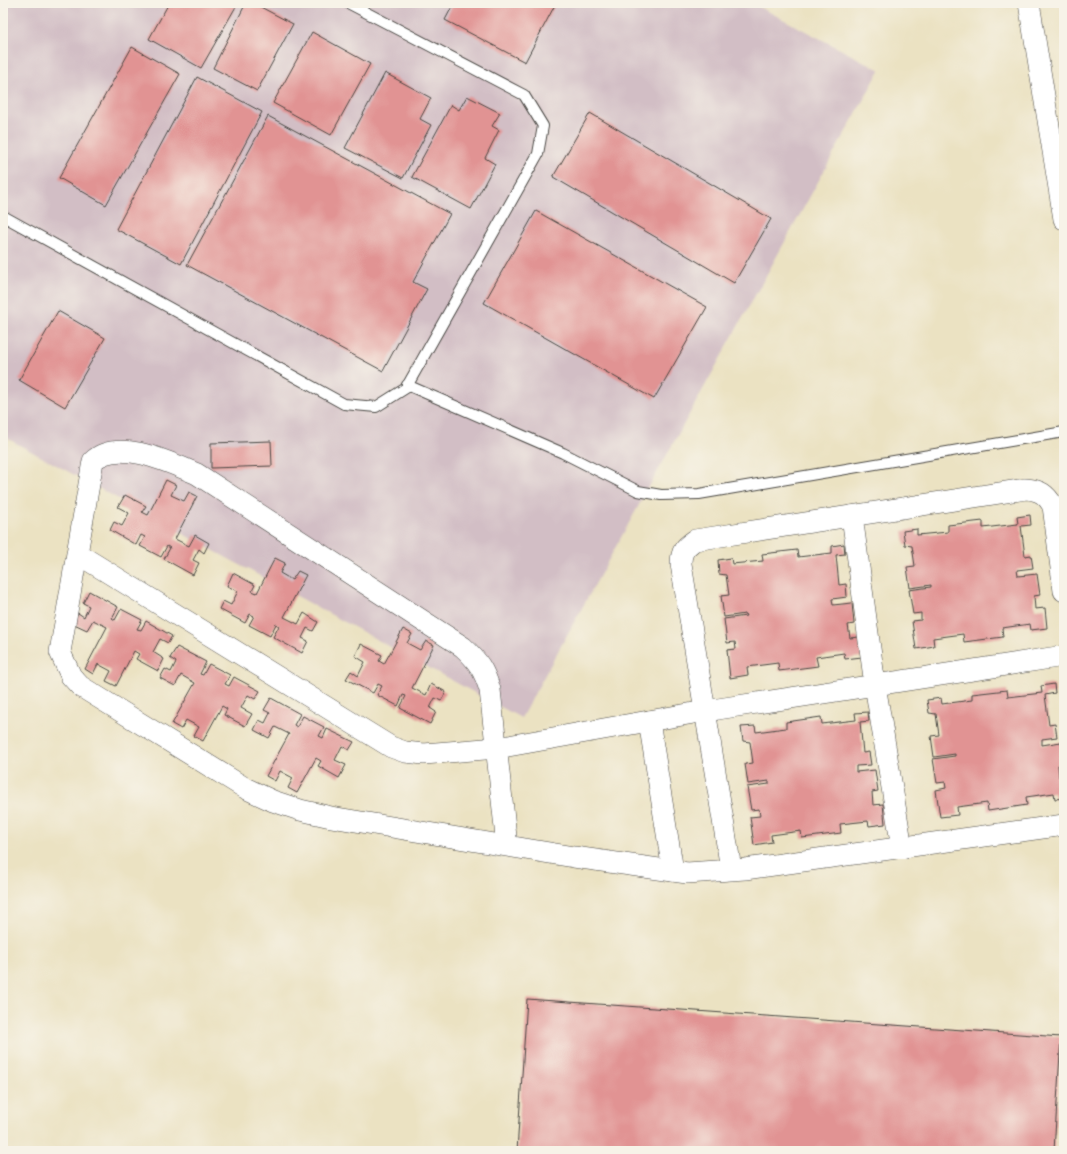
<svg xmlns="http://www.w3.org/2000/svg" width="1067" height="1154" font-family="Sriracha,sans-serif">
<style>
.industrial{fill:#d2bec5}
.building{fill:#e19393}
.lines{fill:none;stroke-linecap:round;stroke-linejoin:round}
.service-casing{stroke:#484642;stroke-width:12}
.minor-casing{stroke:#484642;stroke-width:22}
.service{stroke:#fff;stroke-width:10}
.minor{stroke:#fff;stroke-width:21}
</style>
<rect width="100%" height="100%" fill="#f7f3e8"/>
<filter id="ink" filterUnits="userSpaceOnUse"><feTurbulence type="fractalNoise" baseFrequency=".025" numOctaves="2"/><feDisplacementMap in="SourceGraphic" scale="8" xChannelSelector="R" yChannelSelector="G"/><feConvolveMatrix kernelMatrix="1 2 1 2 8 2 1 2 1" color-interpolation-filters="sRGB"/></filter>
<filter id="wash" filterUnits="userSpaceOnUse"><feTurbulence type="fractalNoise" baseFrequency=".012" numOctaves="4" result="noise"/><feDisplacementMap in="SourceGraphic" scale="16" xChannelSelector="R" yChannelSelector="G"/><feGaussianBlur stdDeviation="0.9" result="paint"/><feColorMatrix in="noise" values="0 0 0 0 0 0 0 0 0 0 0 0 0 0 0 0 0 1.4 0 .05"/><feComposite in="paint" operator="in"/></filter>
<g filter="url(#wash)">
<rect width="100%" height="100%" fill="#ebe2c2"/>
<polygon class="industrial" points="3,3 752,3 880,70 521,718 3,436"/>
<g id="blocks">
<g class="building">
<polygon points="169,3 238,3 201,68 149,39"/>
<polygon points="246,3 253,3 293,24 257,91 213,68"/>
<polygon points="454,3 556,3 525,62 445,20"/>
<polygon points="312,32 370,64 331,135 273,103"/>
<polygon points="132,47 180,74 106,205 59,178"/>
<polygon points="385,73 431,98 420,119 431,125 403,178 345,148"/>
<polygon points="197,77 262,112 181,264 116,229"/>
<polygon points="467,96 500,113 492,126 499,130 485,158 495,164 471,209 412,177 451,105 459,110"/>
<polygon points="590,113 771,219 734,283 553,177"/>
<polygon points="268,116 450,214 413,282 427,289 383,371 187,265"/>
<polygon points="536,211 707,307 654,399 484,303"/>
<polygon points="58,311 105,338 65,407 19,380"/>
<polygon points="271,441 272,466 211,468 211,443"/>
<polygon points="166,480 176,485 171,495 184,501 189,492 197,496 175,539 189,546 195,535 209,543 204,553 199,549 193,560 199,563 193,575 164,559 170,548 167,546 161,557 140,546 145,537 141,535 136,545 110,530 114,522 122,526 129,513 118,507 125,495 146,506 142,512 148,515"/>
<polygon points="1030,515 1031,525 1021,526 1025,556 1031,555 1033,568 1017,570 1018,576 1037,574 1040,595 1034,596 1035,609 1045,608 1047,628 1031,630 1030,624 1002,628 1003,637 964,642 963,634 933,638 934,646 916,649 912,621 921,620 921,613 913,614 909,590 931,587 931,585 910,588 907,567 915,566 912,546 905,545 903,531 917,529 917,535 948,532 948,525 983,521 983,528 1018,524 1017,517"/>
<polygon points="844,544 845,554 836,555 839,585 846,584 847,597 832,599 833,605 852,603 854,624 848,625 850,638 859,637 862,657 845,659 844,653 816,657 818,666 779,671 778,663 747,667 748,675 730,678 727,650 736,649 735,642 727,643 724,619 746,616 745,614 724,617 721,596 729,595 726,575 719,574 718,560 731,558 732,564 763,561 762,554 797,550 798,557 832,553 832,546"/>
<polygon points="275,558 285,563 280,573 292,580 298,571 306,575 284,617 298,624 304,613 318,622 313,631 307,628 302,638 308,641 302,653 273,637 279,626 276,624 270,636 249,625 254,616 250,614 245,623 219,609 223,601 231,605 238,591 227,586 233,573 255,585 252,591 257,593"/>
<polygon points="89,591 118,607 112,618 115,620 121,609 142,620 137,629 141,630 146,621 172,636 168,643 160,639 153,652 164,659 158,671 136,659 139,654 134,651 116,686 106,681 111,671 98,664 93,674 85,669 107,627 93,620 87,630 72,623 78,613 84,617 89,606 83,603"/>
<polygon points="403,629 412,634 407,643 420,650 426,641 434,645 412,688 426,695 431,684 446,692 441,701 435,698 430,708 436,712 430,724 400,708 406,696 403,695 398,706 377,695 382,686 378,684 373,693 346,679 351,671 358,676 365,662 355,656 361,644 382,655 379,661 384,664"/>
<polygon points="177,647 206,662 200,674 203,675 209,664 230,675 225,684 229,686 234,677 260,691 255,699 248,695 241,708 252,714 245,726 224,715 227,709 222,706 203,741 194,736 199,727 186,720 181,729 172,724 195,683 181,675 175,686 160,678 165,669 171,672 176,662 170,658"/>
<polygon points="1054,684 1055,693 1045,695 1049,725 1055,724 1057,737 1042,739 1042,745 1061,742 1064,764 1058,765 1059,777 1064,777 1064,798 1055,799 1054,793 1026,797 1027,805 988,811 987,803 957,807 958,815 940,817 936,790 946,788 945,782 937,783 933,759 955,756 955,754 934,757 931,736 939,735 936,714 929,713 927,700 941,698 942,704 972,700 972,694 1007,690 1008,697 1042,693 1041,686"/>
<polygon points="271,698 300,714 294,725 297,727 303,716 324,727 319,736 323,738 327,729 354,742 349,750 342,746 335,760 346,765 339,778 318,766 321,761 316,758 297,793 288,788 293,778 280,771 275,781 266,776 289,734 275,727 269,738 254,730 259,720 265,723 270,713 264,710"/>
<polygon points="868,712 869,721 860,722 863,753 869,752 871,765 856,766 856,772 875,770 878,791 872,792 873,805 883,804 885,824 869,826 868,821 840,824 841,833 802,838 801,831 771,835 772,842 754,845 750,817 760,816 759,809 751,810 747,787 769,784 769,781 748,784 745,764 753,763 750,742 743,741 741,727 755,726 756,732 786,728 786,722 821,717 822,724 856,720 855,713"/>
<polygon points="527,999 1061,1037 1054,1151 517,1151"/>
</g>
</g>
</g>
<g filter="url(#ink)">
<use href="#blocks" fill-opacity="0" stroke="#484642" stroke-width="1"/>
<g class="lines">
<defs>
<g id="service">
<polyline points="3,216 344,404 376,407 406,388 538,154 543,126 524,95 348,3"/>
<polyline points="407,385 563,453 638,491 661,495 699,494 1064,432"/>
</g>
<g id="minor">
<polyline points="1029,3 1064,219"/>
<polyline points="852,516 875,685 902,848"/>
<polyline points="78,554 391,747 405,752 424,754 497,748 705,711 1064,656"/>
<polyline points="649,721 673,871"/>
<path d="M507 846 490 690C484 670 478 661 463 647L197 474C171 463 117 437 93 461L60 652 71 676 80 686 245 788 273 801 300 810 331 817 574 857 687 873 745 869 1064 825"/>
<path d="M731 869 681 564C681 551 685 547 695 540L1026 489C1040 490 1046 494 1053 506L1064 591"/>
</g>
</defs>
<use href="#service" class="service-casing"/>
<use href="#minor" class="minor-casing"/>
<use href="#service" class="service"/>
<use href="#minor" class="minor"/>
</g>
</g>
<rect width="1067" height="1154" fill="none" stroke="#f7f3e8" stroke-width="16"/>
</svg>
